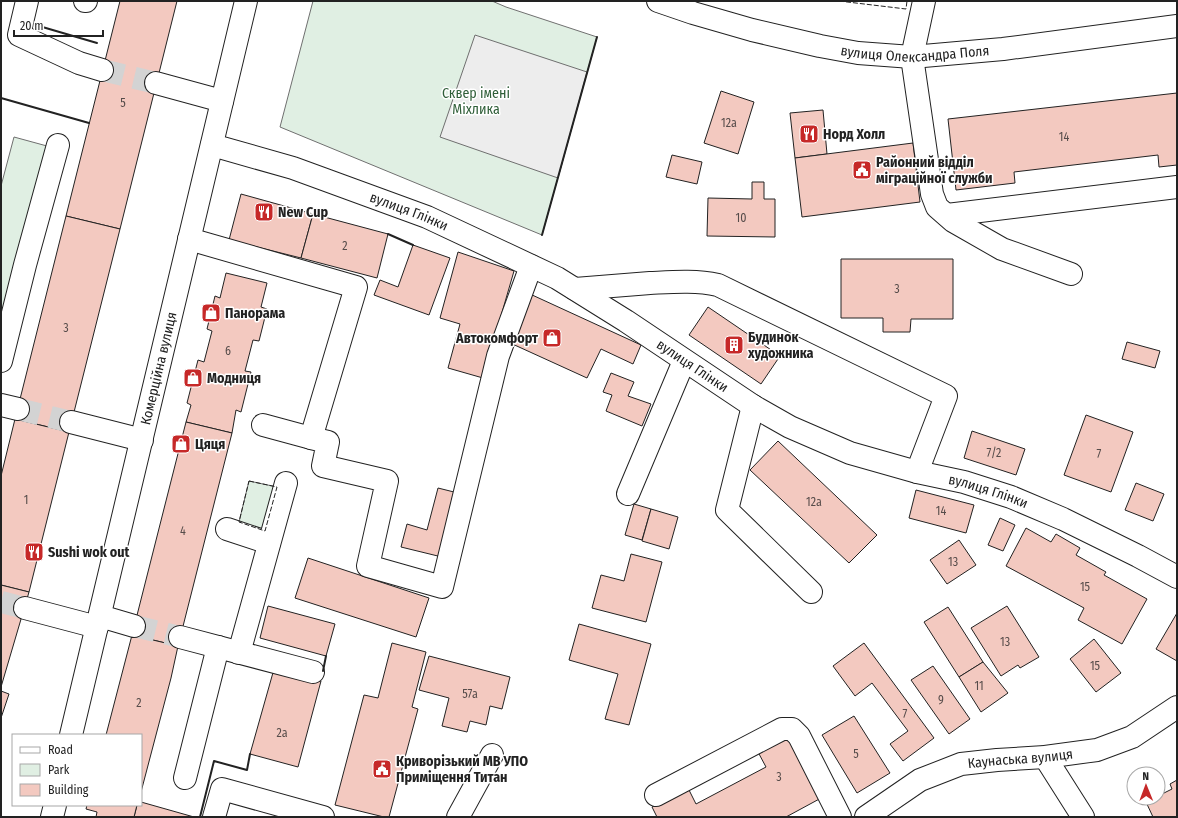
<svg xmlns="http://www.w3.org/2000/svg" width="1178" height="818" font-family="'Fira Sans Condensed',sans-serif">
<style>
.green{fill:#e0efe3;stroke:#6f6f6f}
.parking{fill:#ededed;stroke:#6f6f6f}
.building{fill:#f3c9c0;stroke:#222}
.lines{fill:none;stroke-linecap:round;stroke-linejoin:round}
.minor-tunnel{stroke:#d3d3d3;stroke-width:22;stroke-dasharray:22 11;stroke-linecap:butt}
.minor-casing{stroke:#222;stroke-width:24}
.minor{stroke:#fff;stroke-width:22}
.fence{stroke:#222;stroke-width:1;stroke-dasharray:5 2;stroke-linecap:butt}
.wall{stroke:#222;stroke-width:2}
.labels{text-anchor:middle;stroke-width:3;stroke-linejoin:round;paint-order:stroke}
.number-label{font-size:12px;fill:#564c4a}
.street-label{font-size:14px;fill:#222;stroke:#fff}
.park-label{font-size:14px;fill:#2f5e38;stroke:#fff}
.poi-label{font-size:14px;font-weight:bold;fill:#222;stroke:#fff;text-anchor:start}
</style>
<rect width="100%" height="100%" fill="#fff"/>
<g class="green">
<polygon points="313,1 492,1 506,7 597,37 542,235 280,127"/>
<polygon points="14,137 47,146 1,326 1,186"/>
<polygon points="249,481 277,487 265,531 239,522"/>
</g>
<polygon class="parking" points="475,35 587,72 558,178 440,137"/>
<g class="building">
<polygon points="120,1 177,1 120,229 66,216"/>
<polygon points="721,91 754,102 738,154 704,143"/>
<polygon points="1177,93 1177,165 1159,167 1158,155 1014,172 1015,183 956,190 948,119"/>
<polygon points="823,110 827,154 795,158 790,113"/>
<polygon points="913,143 920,202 802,217 795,158"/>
<polygon points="672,155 702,162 697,184 666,177"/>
<polygon points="752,182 764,182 764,199 775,199 775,237 707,236 708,198 752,199"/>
<polygon points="241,194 313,214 301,258 229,240"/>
<polygon points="313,214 388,234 377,278 301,258"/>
<polygon points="66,216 120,229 69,432 15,419"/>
<polygon points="413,245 450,258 429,315 374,295 380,280 398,287"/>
<polygon points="458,252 514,271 483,378 448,368 460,324 440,318"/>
<polygon points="841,259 953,259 953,319 911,319 910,332 883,332 883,318 841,318"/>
<polygon points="226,273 267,283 261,307 267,309 259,341 253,340 245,371 251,372 241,412 236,410 232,433 186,422 191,405 187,403 198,360 204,362 212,331 207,329 215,296 220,298"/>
<polygon points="530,294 641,345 633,364 601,349 587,378 508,342"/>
<polygon points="708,307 780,356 761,384 689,335"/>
<polygon points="1127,342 1160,351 1155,368 1122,359"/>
<polygon points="611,373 634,382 628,396 651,404 642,426 606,411 612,395 603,392"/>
<polygon points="1086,415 1133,432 1111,492 1064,475"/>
<polygon points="15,419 69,432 29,592 1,585 1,476"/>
<polygon points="186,422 232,433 178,646 132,635"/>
<polygon points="972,431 1025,449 1016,475 964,458"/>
<polygon points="778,441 877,535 849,563 750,470"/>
<polygon points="1136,483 1164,494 1153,521 1125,510"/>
<polygon points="438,488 462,494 446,558 401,547 407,524 427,530"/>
<polygon points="916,490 974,505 966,533 909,518"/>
<polygon points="634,504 651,509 642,540 625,535"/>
<polygon points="651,509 678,517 669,549 642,541"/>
<polygon points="1000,518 1015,525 1003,551 988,545"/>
<polygon points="1026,528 1051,542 1056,534 1080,548 1076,555 1106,572 1104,575 1147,599 1122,644 1078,620 1084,608 1006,566"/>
<polygon points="959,540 976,565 947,584 930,560"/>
<polygon points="631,554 662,562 646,622 592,608 601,575 624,581"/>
<polygon points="308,558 429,598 416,637 295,598"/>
<polygon points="1,585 29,592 1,687"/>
<polygon points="268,606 335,624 326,656 260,638"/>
<polygon points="1007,606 1039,657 1020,668 1018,665 1001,676 971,628"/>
<polygon points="948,607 983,662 959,677 924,622"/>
<polygon points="1177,613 1177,661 1156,649"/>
<polygon points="579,624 651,644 629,725 605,719 618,674 569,660"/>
<polygon points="132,635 178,646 171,678 141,792 141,735 106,735"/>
<polygon points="1094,639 1121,673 1096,692 1070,659"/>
<polygon points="392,643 426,652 412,707 418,709 389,817 384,817 335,805 364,695 378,698"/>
<polygon points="864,643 934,738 903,761 890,744 908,731 872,683 855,696 833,666"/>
<polygon points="429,656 510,677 502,709 490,706 486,725 470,721 467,732 442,726 449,698 419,690"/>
<polygon points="983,662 1008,693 981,712 959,677"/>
<polygon points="933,666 970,719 949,734 911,680"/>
<polygon points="274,669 321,681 298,767 250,754"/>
<polygon points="1,691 9,694 1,718"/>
<polygon points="854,716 890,773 857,793 822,735"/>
<polygon points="790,735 823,797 786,817 657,817 652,807 688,788 696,804 766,767 758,752"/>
<polygon points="1177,780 1177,817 1153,817 1146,802 1154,798 1158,798 1158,796 1172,789 1170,784"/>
<polygon points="141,802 194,817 134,817 137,805 141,805"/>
<polygon points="87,805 137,805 134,817 96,817 97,812 86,809"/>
</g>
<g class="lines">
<g class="minor-tunnel">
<polyline points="102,70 156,83"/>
<polyline points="18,409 71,422"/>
<polyline points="1,602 25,608"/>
<polyline points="134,626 180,637"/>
</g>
<defs>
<g id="minor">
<polyline points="27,1 19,35 79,63 102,70"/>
<polyline points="85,1 86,1"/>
<path id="s1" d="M658 1 693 13 752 30 820 46 858 53 912 57 1003 49 1177 26"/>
<polyline points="924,1 912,57 932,194 937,207 953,221 1002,249 1071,274"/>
<polyline points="156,83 222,101"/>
<path id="s2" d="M212 145 293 168 427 217 557 278 626 321 753 406 790 427 850 453 917 472 964 482 1011 497 1063 519 1138 556 1177 577"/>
<polyline points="947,215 1177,187"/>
<polyline points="189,239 356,287 311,438 328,442 323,466 387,481 368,566 442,587 498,356 531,266"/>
<path d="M575 289C600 287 625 285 650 283 672 282 695 280 718 285L946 396 917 472"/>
<polyline points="1,361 25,265 58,145"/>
<polyline points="1,405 18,409"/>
<polyline points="753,406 727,510 811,592"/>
<polyline points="71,422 142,440"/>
<polyline points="263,425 311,438"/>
<polyline points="628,494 684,361"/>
<polyline points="227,529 269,543"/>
<polyline points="25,608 97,627"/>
<polyline points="100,616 134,626"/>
<polyline points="180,637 313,672"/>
<polyline points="239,653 286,483"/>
<path id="s3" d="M71 735 246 1"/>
<polyline points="1045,757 1083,817"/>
<polyline points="185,778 218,647"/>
<polyline points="656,795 782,729 792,729 799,736 840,817"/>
<polyline points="52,817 55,805"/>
<polyline points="214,817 222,789 323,817"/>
<polyline points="458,817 492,755"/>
<path id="s4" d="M866 817 920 780 961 764 997 760 1045 757 1097 750 1132 737 1177 707"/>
</g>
</defs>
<use href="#minor" class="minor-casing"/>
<use href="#minor" class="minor"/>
<g class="fence">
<polyline points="839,1 906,9 907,1"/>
<polygon points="249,481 277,487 265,531 239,522"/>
</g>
<g class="wall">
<polyline points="39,26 97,43"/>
<polyline points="1,98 89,123"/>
<polyline points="388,234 413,245"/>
<polyline points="542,235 597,37"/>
<polyline points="323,671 326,656"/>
<polyline points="200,817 214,761 247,770 250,754"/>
</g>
</g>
<defs>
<symbol id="restaurant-square" viewBox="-11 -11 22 22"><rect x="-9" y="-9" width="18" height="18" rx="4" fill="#c62828" stroke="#fff"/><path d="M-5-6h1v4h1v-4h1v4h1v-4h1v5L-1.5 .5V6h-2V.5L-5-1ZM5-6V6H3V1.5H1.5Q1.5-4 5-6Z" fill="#fff"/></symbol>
<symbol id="civic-square" viewBox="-11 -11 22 22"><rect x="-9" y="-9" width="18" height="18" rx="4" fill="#c62828" stroke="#fff"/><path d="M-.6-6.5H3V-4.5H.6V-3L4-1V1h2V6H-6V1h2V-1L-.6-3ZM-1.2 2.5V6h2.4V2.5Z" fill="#fff"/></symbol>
<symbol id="shop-square" viewBox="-11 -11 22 22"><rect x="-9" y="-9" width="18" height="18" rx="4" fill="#c62828" stroke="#fff"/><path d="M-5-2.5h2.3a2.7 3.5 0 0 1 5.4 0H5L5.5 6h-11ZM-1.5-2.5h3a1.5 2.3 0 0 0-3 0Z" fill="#fff"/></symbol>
<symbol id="building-square" viewBox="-11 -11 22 22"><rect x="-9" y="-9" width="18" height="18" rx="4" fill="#c62828" stroke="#fff"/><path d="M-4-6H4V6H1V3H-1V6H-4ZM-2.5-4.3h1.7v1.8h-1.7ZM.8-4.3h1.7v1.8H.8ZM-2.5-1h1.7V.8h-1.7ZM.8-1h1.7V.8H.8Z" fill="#fff"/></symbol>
</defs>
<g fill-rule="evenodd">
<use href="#restaurant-square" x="798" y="123" width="22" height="22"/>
<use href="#civic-square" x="851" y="159" width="22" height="22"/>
<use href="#restaurant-square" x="253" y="201" width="22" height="22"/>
<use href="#shop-square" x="200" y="302" width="22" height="22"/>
<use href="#shop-square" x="541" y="327" width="22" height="22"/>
<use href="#building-square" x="723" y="334" width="22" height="22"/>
<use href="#shop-square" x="182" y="367" width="22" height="22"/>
<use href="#shop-square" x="170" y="433" width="22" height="22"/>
<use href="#restaurant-square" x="23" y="541" width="22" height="22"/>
<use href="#civic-square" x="371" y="758" width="22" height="22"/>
</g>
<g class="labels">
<g class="number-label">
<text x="123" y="107">5</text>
<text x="729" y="127">12а</text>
<text x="1064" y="141">14</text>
<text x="741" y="222">10</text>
<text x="345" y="250">2</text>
<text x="897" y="293">3</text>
<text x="66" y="332">3</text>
<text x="228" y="355">6</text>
<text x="994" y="457">7/2</text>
<text x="1099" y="458">7</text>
<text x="26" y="504">1</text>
<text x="814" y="506">12а</text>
<text x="941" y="515">14</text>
<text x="183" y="535">4</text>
<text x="953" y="566">13</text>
<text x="1085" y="591">15</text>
<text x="1005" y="646">13</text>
<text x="1095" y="670">15</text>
<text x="979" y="690">11</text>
<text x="470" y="698">57а</text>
<text x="941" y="704">9</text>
<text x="139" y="707">2</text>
<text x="905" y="718">7</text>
<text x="282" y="737">2а</text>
<text x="856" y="758">5</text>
<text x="779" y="781">3</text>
</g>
<g class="street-label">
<text dy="5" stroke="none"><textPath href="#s1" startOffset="264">вулиця Олександра Поля</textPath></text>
<text dy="5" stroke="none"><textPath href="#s2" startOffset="208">вулиця Глінки</textPath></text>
<text dy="5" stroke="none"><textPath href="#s2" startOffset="532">вулиця Глінки</textPath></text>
<text dy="5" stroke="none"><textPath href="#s3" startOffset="377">Комерційна вулиця</textPath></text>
<text dy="5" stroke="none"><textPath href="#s2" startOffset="856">вулиця Глінки</textPath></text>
<text dy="5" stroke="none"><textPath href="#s4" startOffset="169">Каунаська вулиця</textPath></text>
</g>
<g class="park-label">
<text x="476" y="98">Сквер імені<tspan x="476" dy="16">Міхлика</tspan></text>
</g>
<g class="poi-label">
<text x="823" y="139">Норд Холл</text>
<text x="876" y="167">Районний вiддiл<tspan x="876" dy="16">мiграцiйної служби</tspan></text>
<text x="278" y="217">New Cup</text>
<text x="225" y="318">Панорама</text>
<text x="748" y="342">Будинок<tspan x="748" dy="16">художника</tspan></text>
<text x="538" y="343" text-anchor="end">Автокомфорт</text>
<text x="207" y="383">Модниця</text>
<text x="195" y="449">Цяця</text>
<text x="48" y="557">Sushi wok out</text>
<text x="396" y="766">Криворізький МВ УПО<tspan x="396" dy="16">Приміщення Титан</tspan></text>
</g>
</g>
<rect width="1178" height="818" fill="none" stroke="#222222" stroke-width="4"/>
<rect x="12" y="734" width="130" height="72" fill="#ffffff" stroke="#a7a7a7"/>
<rect x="20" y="747" width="20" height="6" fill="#ffffff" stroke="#a7a7a7"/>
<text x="48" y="754" font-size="12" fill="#222222">Road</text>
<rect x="20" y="764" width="20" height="12" fill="#e0efe3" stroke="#a7a7a7"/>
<text x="48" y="774" font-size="12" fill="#222222">Park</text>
<rect x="20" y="784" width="20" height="12" fill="#f3c9c0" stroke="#a7a7a7"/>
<text x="48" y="794" font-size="12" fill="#222222">Building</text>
<g transform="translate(1146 786) rotate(359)"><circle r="19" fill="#ffffff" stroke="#a7a7a7"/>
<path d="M0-3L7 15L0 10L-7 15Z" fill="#c62828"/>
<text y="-6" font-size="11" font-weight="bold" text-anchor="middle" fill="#222222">N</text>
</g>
<path d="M14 30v6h89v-6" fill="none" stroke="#222222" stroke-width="2"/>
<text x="20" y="30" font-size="12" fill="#222222" stroke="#ffffff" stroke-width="3" paint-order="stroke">20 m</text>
</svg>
